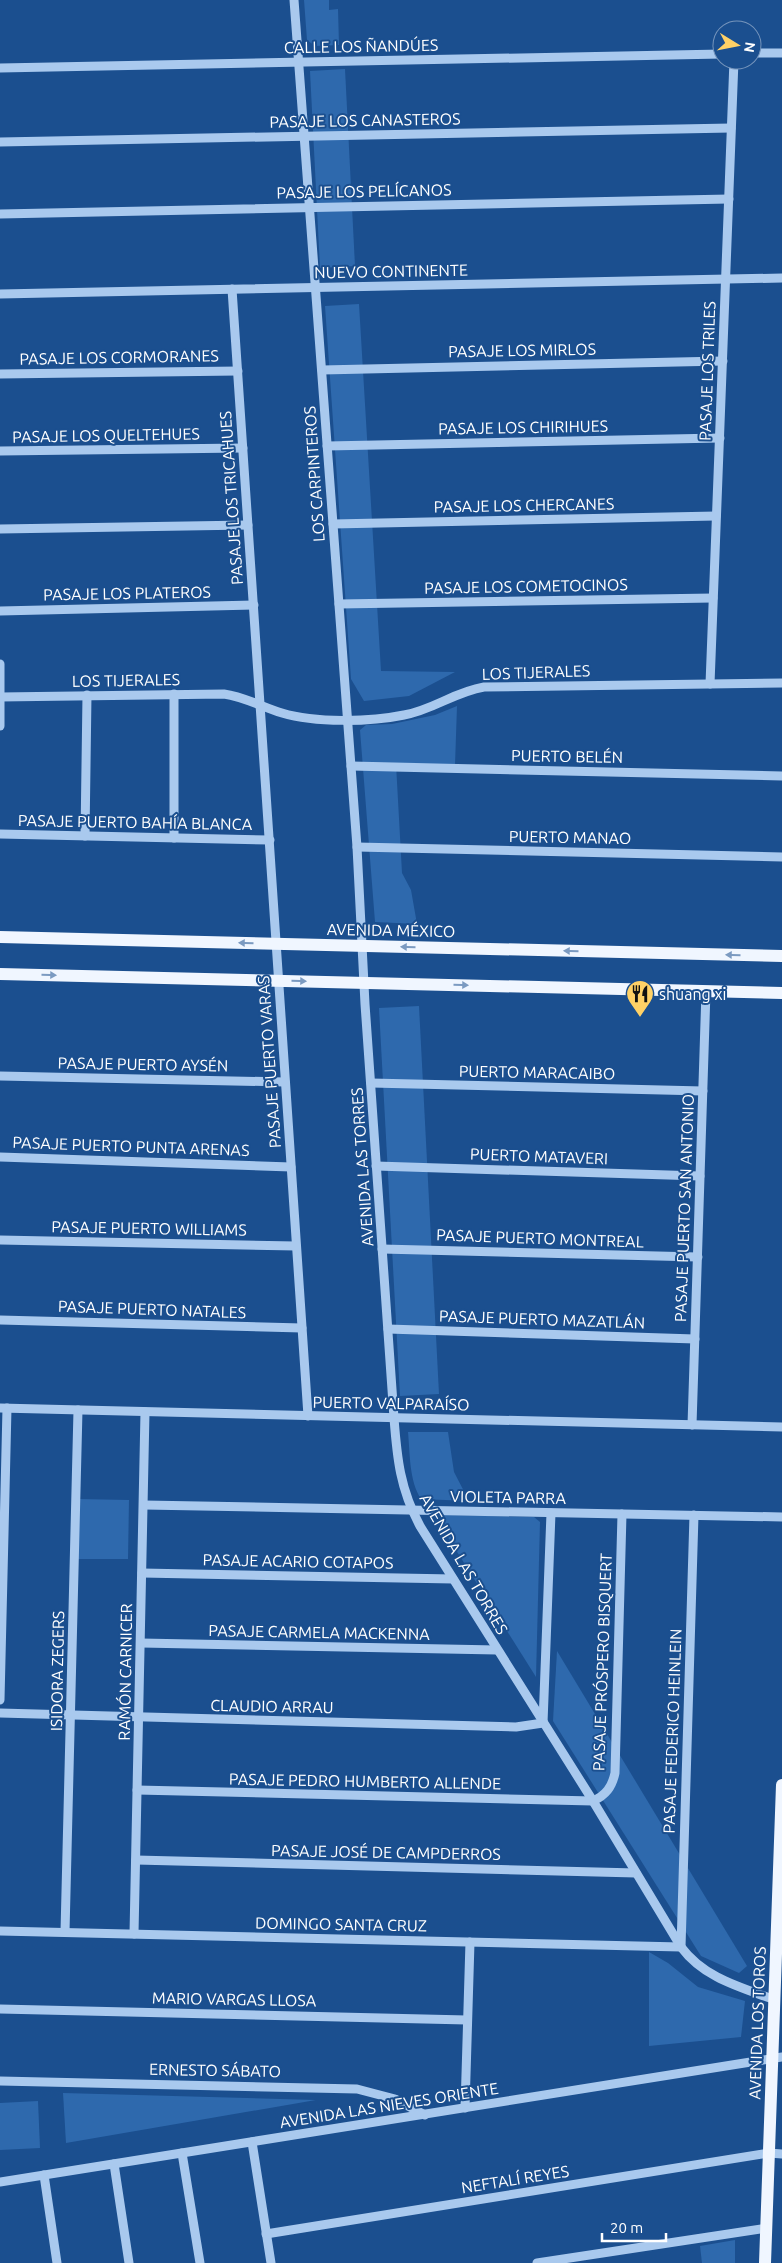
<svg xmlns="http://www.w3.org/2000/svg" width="782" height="2263" font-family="Ubuntu,sans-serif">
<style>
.green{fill:#2e69ad}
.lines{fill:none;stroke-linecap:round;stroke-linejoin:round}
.minor{stroke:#a9c9ee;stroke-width:9}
.major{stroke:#f0f6ff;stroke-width:12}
.oneway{fill:#7b9ac1}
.labels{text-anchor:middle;stroke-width:4;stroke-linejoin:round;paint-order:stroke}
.street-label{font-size:16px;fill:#fff;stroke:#1b4f8f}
.poi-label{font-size:16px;fill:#fff;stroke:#1b4f8f;text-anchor:start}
</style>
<rect width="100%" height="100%" fill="#1b4f8f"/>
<g class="green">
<polygon points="304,0 329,0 329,10 338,9 339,45 315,46 307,40"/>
<polygon points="345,69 355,266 320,268 310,71"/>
<polygon points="359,304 381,671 455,672 409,696 364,701 351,679 325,306"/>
<polygon points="457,706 455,765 396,764 402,873 411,890 417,924 375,922 360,730 366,725 392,724 435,715"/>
<polygon points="419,1006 439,1394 400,1396 379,1008"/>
<path d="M408 1432H448L454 1472 469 1501 421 1499C409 1481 410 1453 408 1432Z"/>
<polygon points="76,1499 129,1500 128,1559 74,1559"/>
<polygon points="442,1515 534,1517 540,1522 536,1677 437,1520"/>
<polygon points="557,1651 747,1966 739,1973 701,1956 553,1721"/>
<polygon points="649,1952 668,1963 698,1987 745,2001 741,2037 649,2046"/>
<polygon points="63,2093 316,2100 66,2143"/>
<polygon points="38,2101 40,2148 0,2150 0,2103"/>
<polygon points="735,2240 735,2263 702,2263 700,2246"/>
</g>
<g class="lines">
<g class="minor">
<path d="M294 0 357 847 365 1004 394 1418C397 1458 400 1489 420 1526L593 1801 681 1947C704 1978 740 1987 775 2000"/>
<polyline points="752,53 782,53"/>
<polyline points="0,68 722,54"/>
<polyline points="0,142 731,128"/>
<polyline points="0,214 729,199"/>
<polyline points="232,289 308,1416"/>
<polyline points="0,294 782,278"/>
<polyline points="322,370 723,361"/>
<polyline points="0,374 238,371"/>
<polyline points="327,446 720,438"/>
<polyline points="0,451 243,448"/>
<polyline points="333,524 716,516"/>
<polyline points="0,529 248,525"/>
<polyline points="339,604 713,598"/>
<polyline points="0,611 254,605"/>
<polyline points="0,664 0,726"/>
<polyline points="710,684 734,60"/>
<path d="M0 697 224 694C245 697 262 707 282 713 315 723 370 722 404 715 433 710 454 692 484 687L782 683"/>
<polyline points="351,766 782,776"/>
<polyline points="0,834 270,840"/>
<polyline points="85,836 87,695"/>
<polyline points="174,838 174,694"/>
<polyline points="357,847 782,857"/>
<polyline points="0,1076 285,1082"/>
<polyline points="371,1083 703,1091"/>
<polyline points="0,1157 291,1167"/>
<polyline points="376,1166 700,1176"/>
<polyline points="0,1240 296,1246"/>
<polyline points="382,1249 698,1257"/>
<polyline points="0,1320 302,1328"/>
<polyline points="388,1329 695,1339"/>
<polyline points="0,1408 782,1427"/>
<polyline points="692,1425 706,991"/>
<polyline points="144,1505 782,1517"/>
<polyline points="142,1573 453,1579"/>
<polyline points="141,1643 497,1650"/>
<polyline points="0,1700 7,1408"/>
<polyline points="0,1713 516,1727 543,1723 551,1513"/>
<path d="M137 1790 593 1801C606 1795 612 1787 615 1773L622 1514"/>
<polyline points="136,1860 636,1873"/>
<polyline points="0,1931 681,1947"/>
<polyline points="65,1932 78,1410"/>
<polyline points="134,1934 145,1412"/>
<polyline points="681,1947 694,1515"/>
<polyline points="0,2009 467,2020"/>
<polyline points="0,2081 357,2089 395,2099 425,2115"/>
<polyline points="465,2108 470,1942"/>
<polyline points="252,2142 271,2263"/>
<polyline points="182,2153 200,2263"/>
<polyline points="114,2164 129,2263"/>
<polyline points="44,2175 57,2263"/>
<polyline points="0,2182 782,2057"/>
<polyline points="266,2234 769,2153 782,2154"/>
<polyline points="537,2263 767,2228"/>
</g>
<g class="major">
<polyline points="0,937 782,956"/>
<polyline points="0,974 782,993"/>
<polyline points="765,2263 782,1785"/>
</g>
</g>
<defs><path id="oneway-solid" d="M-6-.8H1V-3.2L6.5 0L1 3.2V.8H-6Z" transform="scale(1.25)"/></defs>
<g class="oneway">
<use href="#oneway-solid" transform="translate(246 943) rotate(-179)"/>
<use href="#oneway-solid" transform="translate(408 947) rotate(-179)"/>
<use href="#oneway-solid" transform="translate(571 951) rotate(-179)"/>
<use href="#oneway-solid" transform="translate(733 955) rotate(-179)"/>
<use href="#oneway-solid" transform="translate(49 975) rotate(1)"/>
<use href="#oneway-solid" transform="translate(299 981) rotate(1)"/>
<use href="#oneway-solid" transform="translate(461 985) rotate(1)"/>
</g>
<defs>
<symbol id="restaurant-pin" viewBox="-11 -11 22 30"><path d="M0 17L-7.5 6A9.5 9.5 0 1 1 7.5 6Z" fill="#ffd166" stroke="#1b4f8f"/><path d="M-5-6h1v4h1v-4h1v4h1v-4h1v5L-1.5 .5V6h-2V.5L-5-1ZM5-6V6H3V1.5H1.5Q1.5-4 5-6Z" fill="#111"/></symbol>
</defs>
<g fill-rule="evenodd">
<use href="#restaurant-pin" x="624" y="978" width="32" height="43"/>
</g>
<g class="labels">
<g class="street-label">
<text transform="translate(361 46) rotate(-1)" y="6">CALLE LOS ÑANDÚES</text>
<text transform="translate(365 120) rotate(-1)" y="6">PASAJE LOS CANASTEROS</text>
<text transform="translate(364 191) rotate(-1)" y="6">PASAJE LOS PELÍCANOS</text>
<text transform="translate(391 271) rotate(-1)" y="6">NUEVO CONTINENTE</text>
<text transform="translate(522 350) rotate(-1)" y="6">PASAJE LOS MIRLOS</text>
<text transform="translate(119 357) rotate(-1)" y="6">PASAJE LOS CORMORANES</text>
<text transform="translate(707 371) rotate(-88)" y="6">PASAJE LOS TRILES</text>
<text transform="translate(523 427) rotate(-1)" y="6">PASAJE LOS CHIRIHUES</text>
<text transform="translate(106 435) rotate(-1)" y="6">PASAJE LOS QUELTEHUES</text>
<text transform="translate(314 474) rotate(-94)" y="6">LOS CARPINTEROS</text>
<text transform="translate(231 498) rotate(-94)" y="6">PASAJE LOS TRICAHUES</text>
<text transform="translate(524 505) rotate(-1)" y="6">PASAJE LOS CHERCANES</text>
<text transform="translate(526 586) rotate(-1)" y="6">PASAJE LOS COMETOCINOS</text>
<text transform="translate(127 593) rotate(-1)" y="6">PASAJE LOS PLATEROS</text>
<text transform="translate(536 672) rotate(-2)" y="6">LOS TIJERALES</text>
<text transform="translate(126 680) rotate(-1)" y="6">LOS TIJERALES</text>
<text transform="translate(567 756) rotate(1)" y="6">PUERTO BELÉN</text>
<text transform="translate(135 822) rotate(1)" y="6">PASAJE PUERTO BAHÍA BLANCA</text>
<text transform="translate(570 837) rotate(1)" y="6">PUERTO MANAO</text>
<text transform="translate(391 930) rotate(1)" y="6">AVENIDA MÉXICO</text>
<text transform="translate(269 1062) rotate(-94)" y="6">PASAJE PUERTO VARAS</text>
<text transform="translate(143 1064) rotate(1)" y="6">PASAJE PUERTO AYSÉN</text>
<text transform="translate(537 1072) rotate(1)" y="6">PUERTO MARACAIBO</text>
<text transform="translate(131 1146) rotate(2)" y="6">PASAJE PUERTO PUNTA ARENAS</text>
<text transform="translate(539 1156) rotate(2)" y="6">PUERTO MATAVERI</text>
<text transform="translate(362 1167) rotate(-94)" y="6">AVENIDA LAS TORRES</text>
<text transform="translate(684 1208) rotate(-88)" y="6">PASAJE PUERTO SAN ANTONIO</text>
<text transform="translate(149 1228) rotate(1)" y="6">PASAJE PUERTO WILLIAMS</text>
<text transform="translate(540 1238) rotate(2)" y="6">PASAJE PUERTO MONTREAL</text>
<text transform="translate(152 1309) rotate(2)" y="6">PASAJE PUERTO NATALES</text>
<text transform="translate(542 1319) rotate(2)" y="6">PASAJE PUERTO MAZATLÁN</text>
<text transform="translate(391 1403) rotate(1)" y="6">PUERTO VALPARAÍSO</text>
<text transform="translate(508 1497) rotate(1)" y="6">VIOLETA PARRA</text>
<text transform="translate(298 1561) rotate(1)" y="6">PASAJE ACARIO COTAPOS</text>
<text transform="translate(464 1564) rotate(60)" y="6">AVENIDA LAS TORRES</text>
<text transform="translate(319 1632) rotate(1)" y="6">PASAJE CARMELA MACKENNA</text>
<text transform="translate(602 1662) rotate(-88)" y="6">PASAJE PRÓSPERO BISQUERT</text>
<text transform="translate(57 1671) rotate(-89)" y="6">ISIDORA ZEGERS</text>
<text transform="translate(125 1672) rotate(-89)" y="6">RAMÓN CARNICER</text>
<text transform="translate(272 1706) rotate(1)" y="6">CLAUDIO ARRAU</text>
<text transform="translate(672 1731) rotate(-88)" y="6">PASAJE FEDERICO HEINLEIN</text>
<text transform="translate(365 1781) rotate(1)" y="6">PASAJE PEDRO HUMBERTO ALLENDE</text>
<text transform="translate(386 1852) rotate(1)" y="6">PASAJE JOSÉ DE CAMPDERROS</text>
<text transform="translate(341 1924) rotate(1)" y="6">DOMINGO SANTA CRUZ</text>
<text transform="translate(234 1999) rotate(1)" y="6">MARIO VARGAS LLOSA</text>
<text transform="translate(757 2023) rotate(-88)" y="6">AVENIDA LOS TOROS</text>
<text transform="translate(215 2070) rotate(1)" y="6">ERNESTO SÁBATO</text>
<text transform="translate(389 2105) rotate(-9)" y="6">AVENIDA LAS NIEVES ORIENTE</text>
<text transform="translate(515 2179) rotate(-9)" y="6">NEFTALÍ REYES</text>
</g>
<g class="poi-label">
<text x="659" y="1000">shuang xi</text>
</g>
</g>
<g transform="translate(737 45) rotate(100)"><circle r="24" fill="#1b4f8f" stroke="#7695bc"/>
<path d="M0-4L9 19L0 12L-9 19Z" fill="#ffd166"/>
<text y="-8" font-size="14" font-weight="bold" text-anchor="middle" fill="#ffffff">N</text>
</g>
<path d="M602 2233v8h64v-8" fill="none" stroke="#ffffff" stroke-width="2.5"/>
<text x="610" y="2233" font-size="15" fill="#ffffff" stroke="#1b4f8f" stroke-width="4" paint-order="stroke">20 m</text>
</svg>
